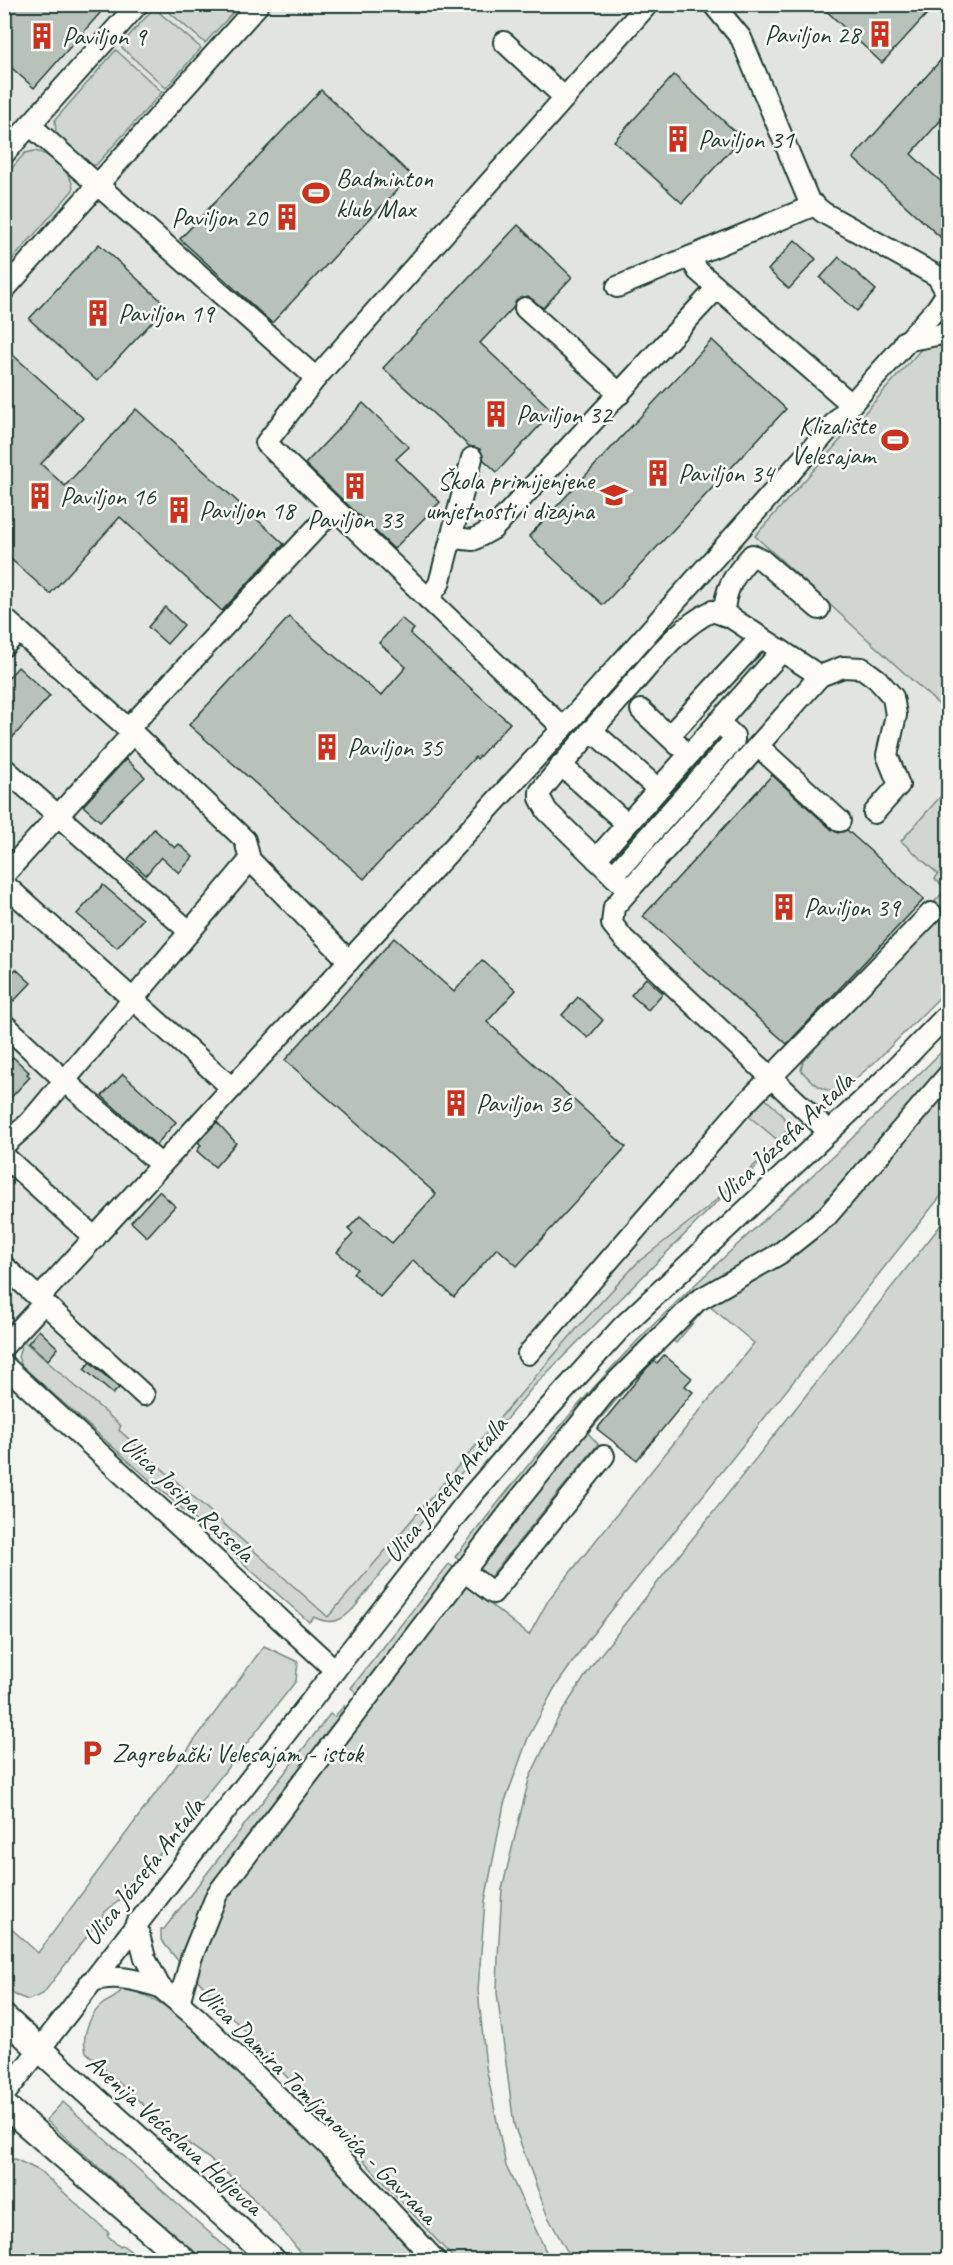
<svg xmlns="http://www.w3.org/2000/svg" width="953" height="2265" font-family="Caveat,sans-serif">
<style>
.built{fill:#e2e5df}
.green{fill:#d1d6d1;stroke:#788a82;stroke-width:1.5}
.building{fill:#b9c1bb;stroke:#1f3d34;stroke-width:1.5}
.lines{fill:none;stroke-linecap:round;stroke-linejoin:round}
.minor-casing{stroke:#1f3d34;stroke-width:24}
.major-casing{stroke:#1f3d34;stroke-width:28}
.minor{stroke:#fdfcf7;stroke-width:20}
.major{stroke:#fdfcf7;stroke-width:24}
.labels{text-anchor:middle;stroke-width:5;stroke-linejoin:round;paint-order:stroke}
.poi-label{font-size:26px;fill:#1f3d34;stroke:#fdfcf7;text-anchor:start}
.street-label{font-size:26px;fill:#1f3d34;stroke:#fdfcf7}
</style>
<rect width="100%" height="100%" fill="#f4f4ef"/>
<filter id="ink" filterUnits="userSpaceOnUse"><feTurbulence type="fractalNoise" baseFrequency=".0167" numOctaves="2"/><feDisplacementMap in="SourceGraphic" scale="12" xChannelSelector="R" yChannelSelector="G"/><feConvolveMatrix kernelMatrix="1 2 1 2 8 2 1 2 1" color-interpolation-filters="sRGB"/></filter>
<g filter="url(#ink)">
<polygon class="built" points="5,5 948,5 948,983 574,1337 520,1394 332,1620 5,1327"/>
<g class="green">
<polygon points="161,5 240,5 205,43"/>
<polygon points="154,8 201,48 166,88 120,46"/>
<polygon points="116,50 162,92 96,165 91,165 60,138 56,133 55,120"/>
<path d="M34 151C48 152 74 174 73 190L6 267 5 176 25 153Z"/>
<polygon points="948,319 948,713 755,536"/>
<path d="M948 788V989L875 1062 842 1090C826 1095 811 1082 801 1070L803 1062 797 1056 946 889 935 879 938 874 901 841Z"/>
<path d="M948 1045V1067L827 1210 792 1237 696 1297 463 1563 455 1557C516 1480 576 1402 646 1332 745 1234 851 1144 948 1045Z"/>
<polygon points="948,1084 948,1187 588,1640 554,1689 528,1738 504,1804 485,1901 478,1990 486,2067 506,2166 550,2260 455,2260 194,1976 222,1898 466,1585 529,1635 549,1599 754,1343 708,1305 676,1343 667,1336 689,1313 789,1249"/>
<path d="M762 1096C780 1112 795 1120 781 1145L722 1197 533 1387 443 1495 354 1608C342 1621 331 1626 314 1617L309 1622 22 1366 18 1357 22 1343H26L121 1426 119 1430 328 1617 580 1325 638 1262 706 1209 780 1142 745 1113Z"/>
<polygon points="948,1216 948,2260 572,2260 547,2215 514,2125 497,1993 498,1957 502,1889 529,1779 558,1718 593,1664"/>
<polygon points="628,1377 631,1383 588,1433 598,1444 486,1582 473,1571"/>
<polygon points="449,1564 457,1570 362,1697 351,1688"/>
<polygon points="264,1646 298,1662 296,1681 129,1893 106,1911 43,1994 28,2000 15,1995 5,1984 5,1923 38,1953"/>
<polygon points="344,1706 346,1715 195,1927 180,1963 161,1940 161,1929 164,1929 330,1714 334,1717"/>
<path d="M123 1988C180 2001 225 2058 265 2098 320 2151 372 2205 424 2260H306C271 2214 228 2168 178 2137L86 2052C81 2036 90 2013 104 2003 113 1998 117 1997 123 1988Z"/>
<polygon points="63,2102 240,2260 202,2260 46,2120"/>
<polygon points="15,2159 40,2171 109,2233 107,2235 120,2247 122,2245 143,2260 5,2260 5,2160"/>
</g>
<g class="building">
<polygon points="4,4 108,4 34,88 4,61"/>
<polygon points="819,4 936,4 882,63"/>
<polygon points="948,52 948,112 911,154 948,188 948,244 853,158"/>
<polygon points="674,75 742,138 682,203 614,141"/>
<polygon points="321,90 411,175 272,323 180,239"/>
<polygon points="518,225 572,277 543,308 528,296 517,300 513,308 480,343 553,411 497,472 484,460 480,449 469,446 383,368"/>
<polygon points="795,240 816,259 789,289 768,270"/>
<polygon points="99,244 167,306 97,381 29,319"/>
<polygon points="839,257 876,290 857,311 820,278"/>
<polygon points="712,340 786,409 603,605 529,536"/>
<polygon points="4,347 83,418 41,464 65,486 136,409 284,544 222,611 120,517 50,594 4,553"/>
<polygon points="363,403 409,447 396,459 440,502 394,549 305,464"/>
<polygon points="165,607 184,625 167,644 148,627"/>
<polygon points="289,617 381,696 406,667 379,643 401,618 414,629 410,634 510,723 477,759 475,757 364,879 189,725"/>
<polygon points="18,667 50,696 4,747 4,683"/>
<polygon points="126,759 145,777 100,821 83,806"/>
<polygon points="772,775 832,830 838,833 847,830 924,899 787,1044 643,916"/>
<polygon points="154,829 175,848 179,844 193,857 179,873 161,857 146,875 128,859"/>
<polygon points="103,885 143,919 117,948 77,914"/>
<polygon points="394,938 454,992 482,960 516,990 487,1022 626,1147 517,1266 497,1248 454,1297 413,1260 380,1297 353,1273 357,1269 337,1252 353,1234 348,1229 360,1216 392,1243 436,1194 285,1060"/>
<polygon points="16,969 31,983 14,1001 4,992 4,981"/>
<polygon points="646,978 663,993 648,1010 631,995"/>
<polygon points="578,997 603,1020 588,1038 562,1015"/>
<polygon points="13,1057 29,1072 27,1074 30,1077 4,1105 4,1066"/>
<polygon points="123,1074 176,1122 156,1145 102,1096"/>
<polygon points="217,1122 236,1143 215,1167 197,1151 201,1145 198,1142"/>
<polygon points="159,1191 175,1206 147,1237 131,1222"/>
<polygon points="39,1330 58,1348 48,1360 28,1343"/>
<polygon points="664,1355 692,1378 685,1386 693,1392 637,1460 597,1429 646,1369 654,1361 657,1363"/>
<polygon points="90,1362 119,1388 113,1394 84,1369"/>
</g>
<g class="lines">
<defs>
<g id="minor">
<polyline points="648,4 316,378 266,443 563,728 937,308 947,293 937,276 824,213 809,201 741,38 713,4"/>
<polyline points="504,42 564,97"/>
<polyline points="30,125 316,378"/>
<polyline points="4,154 138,4"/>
<polyline points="690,257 698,271 850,403"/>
<polyline points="617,287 815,205"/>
<polyline points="4,290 259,4"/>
<polyline points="525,308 620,394"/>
<polyline points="905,341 948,333"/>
<polyline points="453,538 473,540 493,529 717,288"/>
<polyline points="428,599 439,584 472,458"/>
<path d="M724 615C724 589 735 574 752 555L762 560 819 609"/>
<polyline points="4,618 133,733 245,840 250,860 349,961"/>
<polyline points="4,646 19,631"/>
<polyline points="641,710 678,745"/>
<polyline points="128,729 334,509"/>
<polyline points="591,730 658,789"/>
<polyline points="669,736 761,637"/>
<polyline points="758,746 840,821"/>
<polyline points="561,765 627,824"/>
<polyline points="4,768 190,932"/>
<polyline points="596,859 782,651"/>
<polyline points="4,875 133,733"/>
<polyline points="613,876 734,740 734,736 718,722"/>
<polyline points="4,884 232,1088"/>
<path d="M628 890 547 811 540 798V792C569 755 600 721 631 686 655 659 679 627 712 611L730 617 820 676"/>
<polyline points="4,1024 65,1081 161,1165"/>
<polyline points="829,1132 624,939 612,924 614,907 820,676 843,667 862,668 877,679 893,697 896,715 887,755 899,785 874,813"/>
<polyline points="4,1145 29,1123 250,860"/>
<polyline points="4,1156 95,1238"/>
<polyline points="4,1266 144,1395"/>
<polyline points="39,1298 563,728"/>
<polyline points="4,1346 44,1303"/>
<polyline points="528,1354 741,1108 931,913"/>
<polyline points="4,1365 335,1670"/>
<polyline points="465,1572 493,1593 604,1456"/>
<polyline points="136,1923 145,1958 160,1987 198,2019 338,2155 435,2260"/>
<path d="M90 1982C113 1973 137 1980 160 1987"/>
<polyline points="179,2003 191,1959 217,1894 518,1501 605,1393 697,1301 779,1254 827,1216 948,1075"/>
<polyline points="4,2095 335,1670 472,1495 526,1433 622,1327 882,1082 948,1014"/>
</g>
<g id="major">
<polyline points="4,2017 273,2260"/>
<polyline points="4,2105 184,2260"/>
</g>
</defs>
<use href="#minor" class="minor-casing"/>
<use href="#major" class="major-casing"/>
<use href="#minor" class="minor"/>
<use href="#major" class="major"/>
</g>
</g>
<defs>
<symbol id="building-bare" viewBox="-9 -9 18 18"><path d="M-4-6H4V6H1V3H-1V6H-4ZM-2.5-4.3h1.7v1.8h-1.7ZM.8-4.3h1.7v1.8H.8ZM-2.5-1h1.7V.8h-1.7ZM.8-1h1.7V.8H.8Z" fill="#c8321e" stroke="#fdfcf7" stroke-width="2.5" paint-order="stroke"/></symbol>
<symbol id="stadium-bare" viewBox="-9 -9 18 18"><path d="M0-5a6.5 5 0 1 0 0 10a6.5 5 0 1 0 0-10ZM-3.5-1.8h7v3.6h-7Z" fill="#c8321e" stroke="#fdfcf7" stroke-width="2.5" paint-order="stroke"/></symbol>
<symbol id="school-bare" viewBox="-9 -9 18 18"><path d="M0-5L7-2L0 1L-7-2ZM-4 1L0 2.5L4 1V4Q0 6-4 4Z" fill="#c8321e" stroke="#fdfcf7" stroke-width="2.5" paint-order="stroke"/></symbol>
<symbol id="parking-bare" viewBox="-9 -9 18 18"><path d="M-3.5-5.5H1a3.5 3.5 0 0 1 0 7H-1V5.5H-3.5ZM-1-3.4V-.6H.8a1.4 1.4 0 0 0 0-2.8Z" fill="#c8321e" stroke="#fdfcf7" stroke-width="2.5" paint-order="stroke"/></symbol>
</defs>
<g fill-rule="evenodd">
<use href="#building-bare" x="861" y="15" width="38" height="38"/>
<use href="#building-bare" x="23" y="17" width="38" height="38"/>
<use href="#building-bare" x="659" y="120" width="38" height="38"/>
<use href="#stadium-bare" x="297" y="174" width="38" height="38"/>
<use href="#building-bare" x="268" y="198" width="38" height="38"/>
<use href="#building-bare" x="79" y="294" width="38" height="38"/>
<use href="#building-bare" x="477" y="395" width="38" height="38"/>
<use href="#stadium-bare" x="876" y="421" width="38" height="38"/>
<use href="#building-bare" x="639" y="454" width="38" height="38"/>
<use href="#building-bare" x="336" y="467" width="38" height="38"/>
<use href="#school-bare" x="595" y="476" width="38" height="38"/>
<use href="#building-bare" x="21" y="477" width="38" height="38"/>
<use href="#building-bare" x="160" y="491" width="38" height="38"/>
<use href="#building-bare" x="308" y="728" width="38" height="38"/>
<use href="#building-bare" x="765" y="888" width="38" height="38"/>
<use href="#building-bare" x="437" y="1084" width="38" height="38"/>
<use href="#parking-bare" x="73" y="1734" width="38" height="38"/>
</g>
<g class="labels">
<g class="poi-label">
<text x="860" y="43" text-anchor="end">Paviljon 28</text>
<text x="62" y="45">Paviljon 9</text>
<text x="698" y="148">Paviljon 31</text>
<text x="336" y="187">Badminton<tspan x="336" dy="30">klub Max</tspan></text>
<text x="267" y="226" text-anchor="end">Paviljon 20</text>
<text x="118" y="322">Paviljon 19</text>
<text x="516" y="423">Paviljon 32</text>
<text x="875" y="434" text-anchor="end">Klizalište<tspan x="875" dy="30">Velesajam</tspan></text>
<text x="678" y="482">Paviljon 34</text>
<text x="594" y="489" text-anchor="end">Škola primijenjene<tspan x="594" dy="30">umjetnosti i dizajna</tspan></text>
<text x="60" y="505">Paviljon 16</text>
<text x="199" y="519">Paviljon 18</text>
<text x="355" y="528" text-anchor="middle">Paviljon 33</text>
<text x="347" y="756">Paviljon 35</text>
<text x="804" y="916">Paviljon 39</text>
<text x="476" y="1112">Paviljon 36</text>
<text x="112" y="1762">Zagrebački Velesajam - istok</text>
</g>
<g class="street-label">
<text transform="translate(784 1137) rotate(-43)" y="9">Ulica Józsefa Antalla</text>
<text transform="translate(445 1489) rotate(-51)" y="9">Ulica Józsefa Antalla</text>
<text transform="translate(188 1498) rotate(43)" y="9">Ulica Josipa Rassela</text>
<text transform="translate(143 1871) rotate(-52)" y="9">Ulica Józsefa Antalla</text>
<text transform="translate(318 2104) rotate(45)" y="9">Ulica Damira Tomljanovića - Gavrana</text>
<text transform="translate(175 2134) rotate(42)" y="9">Avenija Većeslava Holjevca</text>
</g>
</g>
<rect width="953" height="2265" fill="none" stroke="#fdfcf7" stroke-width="24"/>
<rect x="12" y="12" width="929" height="2241" fill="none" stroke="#1f3d34" stroke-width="2" filter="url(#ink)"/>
</svg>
